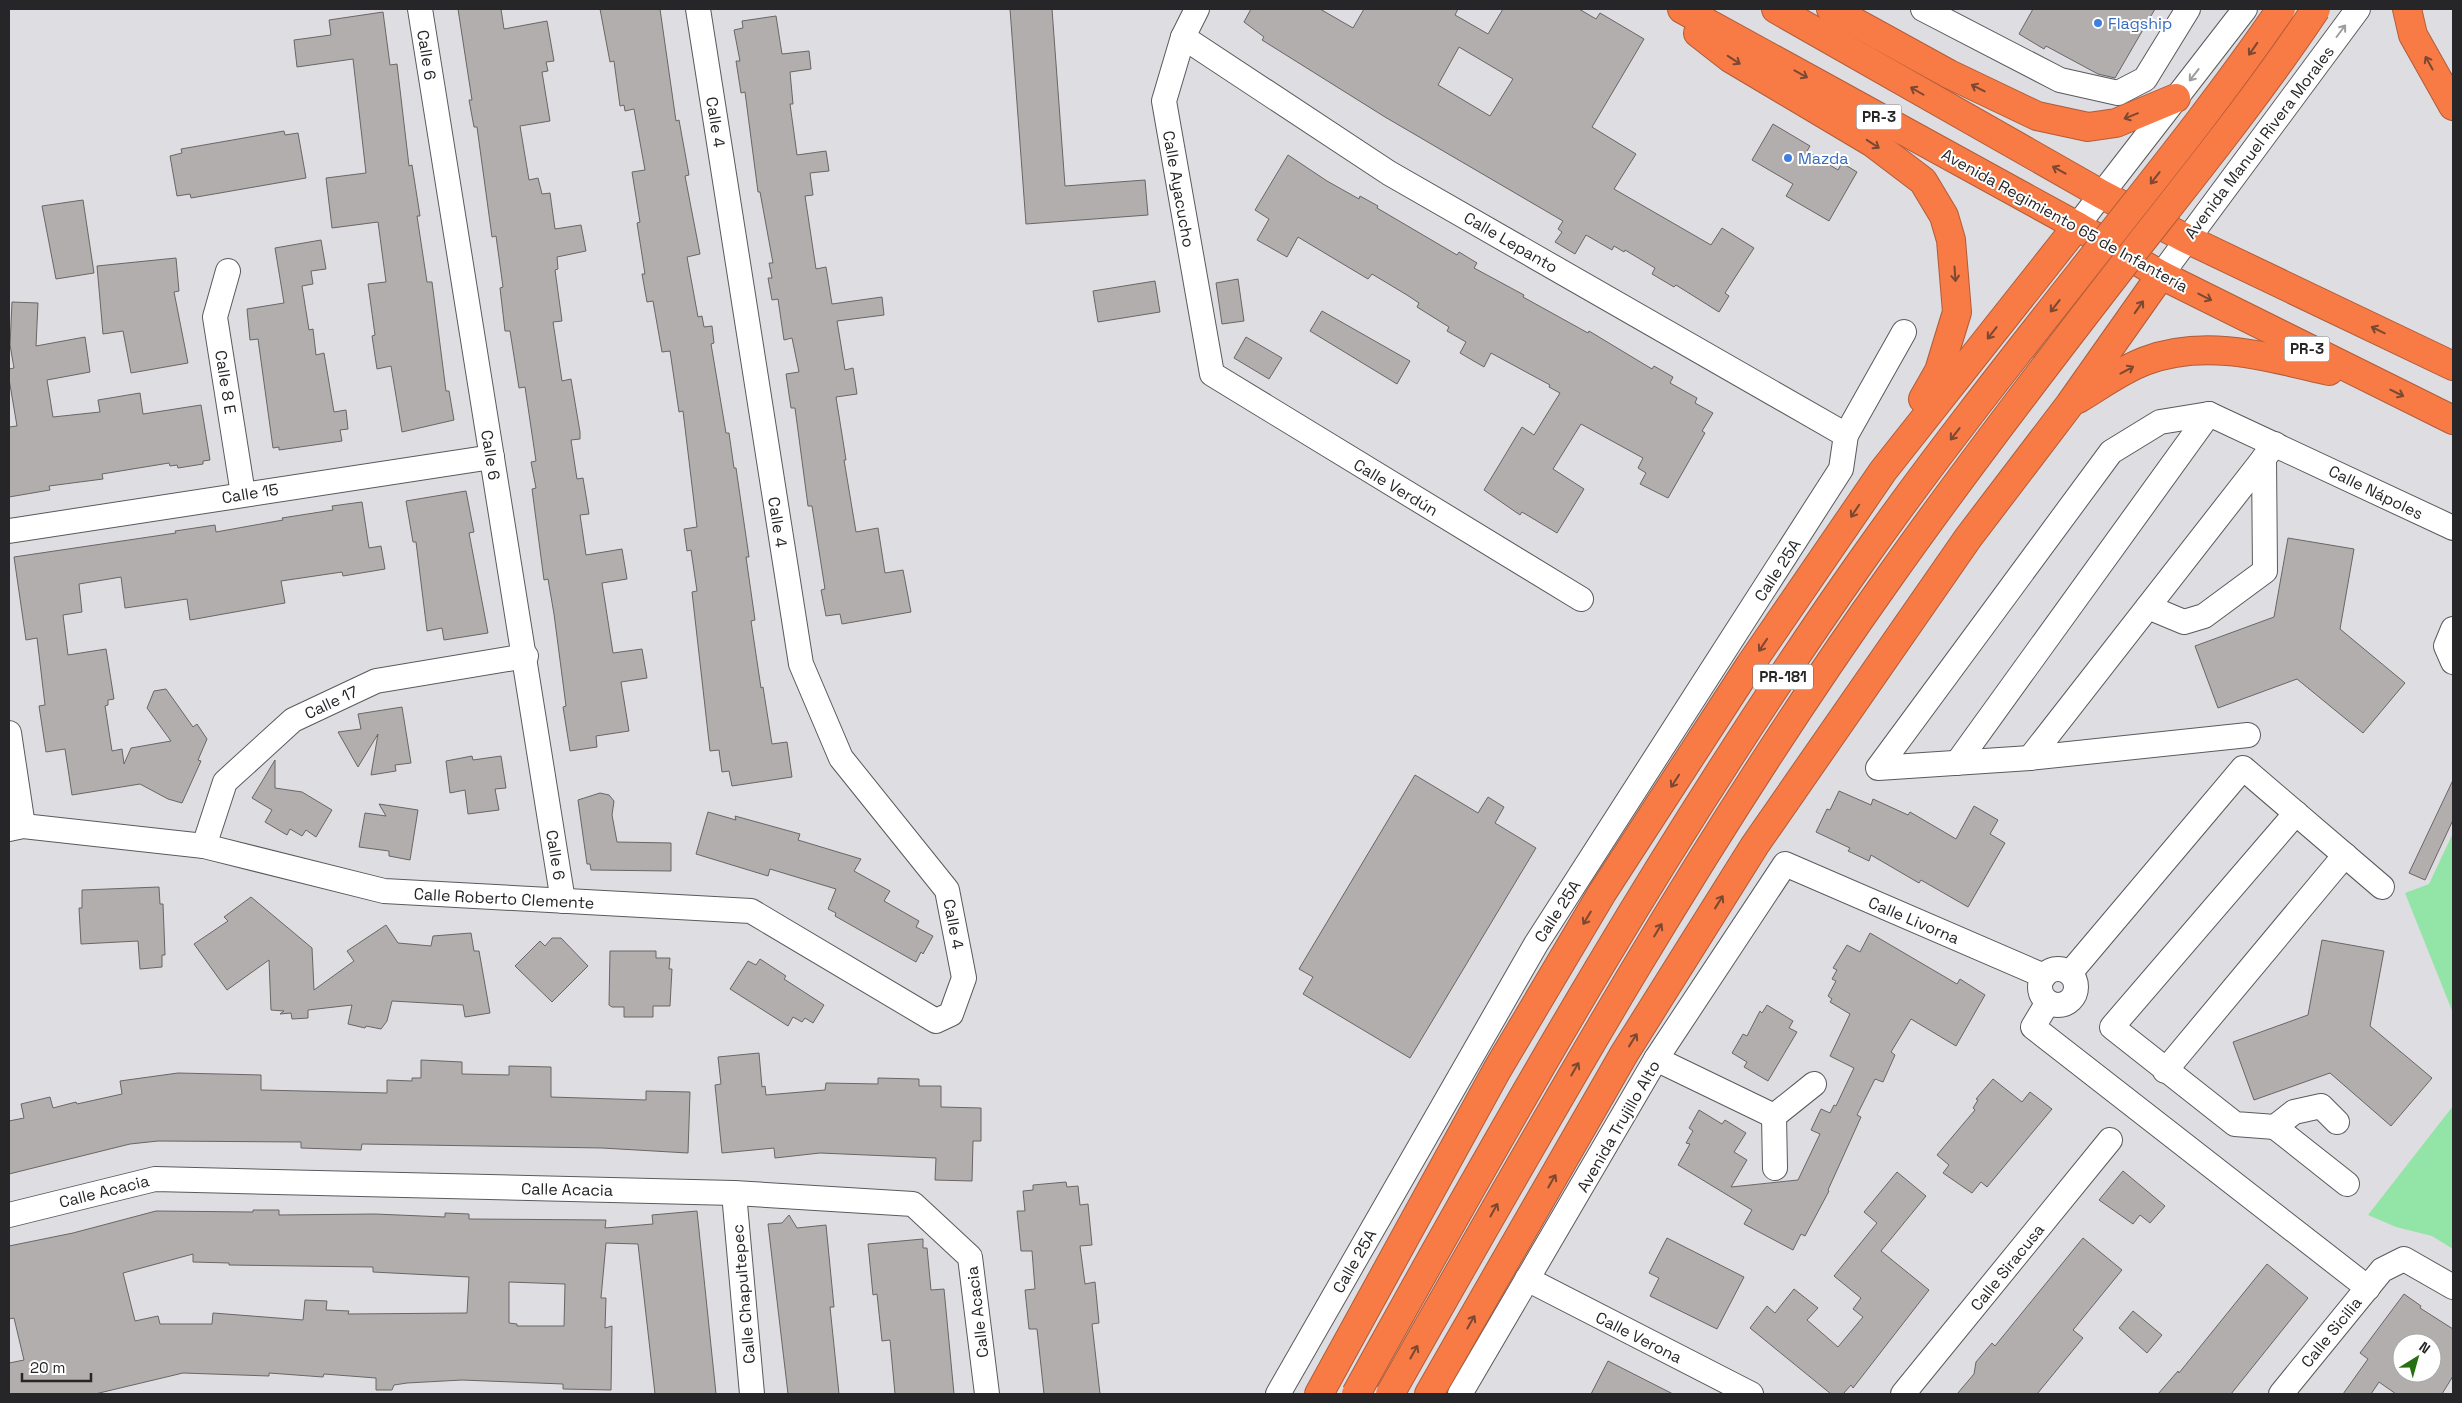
<svg xmlns="http://www.w3.org/2000/svg" width="2462" height="1403" font-family="'Space Grotesk',sans-serif">
<style>
.green{fill:#93e5a7}
.building{fill:#b3aeae;stroke:#6a6665;fill-rule:evenodd}
.lines{fill:none;stroke-linecap:round;stroke-linejoin:round}
.minor-casing{stroke:#5a5a5d;stroke-width:26}
.highway-casing{stroke:#ae5d3a;stroke-width:30}
.minor{stroke:#fff;stroke-width:24}
.highway{stroke:#f87a44;stroke-width:28}
.highway-bridge-casing{stroke:#ae5d3a;stroke-width:30;stroke-linecap:butt}
.highway-bridge{stroke:#f87a44;stroke-width:28}
.oneway{stroke:#9d9d9e}
.oneway2{stroke:#7a4833}
.shop-dot{fill:#3f7fe0;stroke:#fff;stroke-width:2}
.labels{text-anchor:middle;stroke-width:4;stroke-linejoin:round;paint-order:stroke}
.shield{fill:#fff;stroke:#676768;stroke-width:1}
.shield-label{font-size:15px;font-weight:bold;fill:#262628}
.shop-label{font-size:16px;fill:#366cbe;stroke:#fff;text-anchor:start}
.street-label{font-size:16px;fill:#262628;stroke:#fff}
</style>
<rect width="100%" height="100%" fill="#dedde2"/>
<g class="green">
<polygon points="2453,833 2453,1013 2405,893 2429,884"/>
<polygon points="2453,1106 2453,1249 2432,1236 2396,1227 2368,1215"/>
</g>
<g class="building">
<polygon points="458,9 501,9 504,29 547,21 554,61 546,62 548,71 542,72 550,121 520,126 529,180 538,178 542,194 550,193 555,229 581,225 586,251 557,257 558,269 555,270 562,321 553,322 562,381 571,379 580,432 580,439 571,440 577,479 583,478 589,514 580,515 586,555 622,549 627,579 602,583 613,653 642,649 647,678 621,682 629,731 596,736 597,747 570,751 563,707 566,706 554,614 548,579 544,580 532,489 536,488 531,462 536,461 525,387 519,388 510,331 505,331 500,288 503,287 496,236 492,237 477,127 474,127 469,100 472,100"/>
<polygon points="600,9 660,9 676,121 679,120 689,175 685,176 700,254 687,257 698,317 702,316 704,327 712,326 714,343 711,344 726,433 729,433 734,468 736,468 749,557 746,557 755,620 751,621 761,688 763,687 772,744 787,742 792,777 732,786 729,771 722,772 719,750 710,751 692,592 697,591 691,550 687,551 684,529 697,527 683,411 679,412 670,351 662,352 653,301 647,302 642,274 645,274 637,223 640,222 632,172 645,170 634,109 625,111 624,105 620,106 614,61 610,62"/>
<polygon points="1010,9 1052,9 1065,186 1145,180 1148,215 1026,224"/>
<path d="M1251 9H1320L1353 28 1364 9H1458L1455 15 1488 34 1503 9H1579L1596 19 1600 13 1644 39 1592 127 1636 154 1614 189 1711 245 1722 228 1754 248 1725 293 1729 296 1719 312 1676 285 1674 287 1652 274 1655 268 1625 250 1624 252 1614 246 1612 250 1586 235 1575 254 1555 242 1562 232 1558 229 1563 221 1385 117 1262 40 1264 37 1244 22ZM1459 47 1513 79 1490 116 1438 85Z"/>
<polygon points="2033,9 2155,9 2115,78 2098,74 2046,46 2044,49 2019,34"/>
<polygon points="383,12 390,65 397,64 409,166 412,165 420,216 417,216 427,282 432,282 446,391 449,391 454,420 402,432 391,366 377,369 372,336 375,335 368,284 386,282 378,222 332,228 326,178 366,173 353,59 297,67 294,40 331,35 329,20"/>
<polygon points="776,16 782,54 809,51 811,69 790,72 793,104 790,104 797,155 826,151 829,171 810,173 813,195 805,196 816,269 826,267 832,304 882,297 884,315 837,321 845,370 853,368 857,394 836,397 846,460 844,460 856,532 878,528 885,573 903,570 911,612 842,624 840,614 826,616 821,590 825,589 812,506 808,506 795,408 791,408 786,374 799,372 792,338 784,340 778,299 772,300 768,278 772,278 769,263 773,263 760,192 758,192 745,92 741,93 736,61 740,61 734,30 743,28 742,21"/>
<polygon points="1773,124 1810,146 1807,151 1838,170 1842,163 1857,172 1829,221 1786,196 1793,184 1752,160"/>
<polygon points="284,131 285,135 298,133 306,178 191,198 190,194 177,196 170,156 182,153 181,149"/>
<polygon points="1288,155 1327,181 1359,199 1360,196 1378,206 1377,208 1457,255 1459,252 1477,263 1474,268 1524,295 1523,297 1588,333 1589,331 1652,369 1654,366 1673,377 1670,383 1697,398 1695,403 1713,413 1702,431 1705,433 1668,498 1640,484 1646,473 1638,468 1643,458 1581,424 1553,469 1584,489 1557,533 1522,512 1520,515 1484,490 1522,427 1534,435 1560,393 1549,387 1550,385 1491,353 1484,367 1460,353 1466,342 1447,331 1449,327 1417,307 1419,303 1407,295 1372,274 1368,279 1298,237 1287,257 1257,240 1269,219 1255,210"/>
<polygon points="83,200 94,273 56,279 42,206"/>
<polygon points="321,240 326,269 311,271 313,284 302,286 309,330 313,329 316,355 324,353 334,412 346,410 348,429 340,430 342,441 279,450 279,447 273,448 258,339 250,340 247,309 284,303 275,248"/>
<polygon points="176,258 179,291 174,292 188,363 131,373 123,331 103,334 97,266"/>
<polygon points="1238,279 1244,321 1222,324 1216,283"/>
<polygon points="1155,281 1160,312 1098,322 1093,291"/>
<polygon points="12,302 38,303 36,346 85,337 90,372 47,380 53,417 100,412 98,400 140,393 143,414 201,405 210,460 203,461 203,464 178,468 177,465 170,466 169,463 102,474 103,479 49,486 50,490 9,497 9,427 17,426 9,379 9,369 14,368 10,345"/>
<polygon points="1322,311 1410,361 1397,384 1310,331"/>
<polygon points="1246,337 1282,358 1269,379 1234,358"/>
<polygon points="466,491 474,532 469,533 488,633 444,640 442,628 427,631 416,542 413,542 406,501"/>
<polygon points="362,502 369,548 381,546 385,569 343,576 342,572 281,581 285,603 190,620 187,599 125,608 121,577 79,584 82,612 63,615 68,655 106,649 114,699 108,700 108,705 105,706 112,751 122,749 124,764 131,748 171,741 147,708 154,691 166,689 193,727 197,724 207,739 198,760 201,761 182,803 168,799 140,784 72,795 65,749 46,752 39,706 45,705 37,638 26,640 14,557 176,533 175,531 215,525 216,532 283,520 282,518 333,510 332,506"/>
<polygon points="2288,538 2354,549 2340,629 2405,683 2363,733 2297,679 2218,708 2195,646 2274,617"/>
<polygon points="402,707 411,763 395,765 396,771 371,775 378,734 358,767 338,732 361,729 358,714"/>
<polygon points="472,756 473,760 501,756 506,788 495,789 499,810 468,814 465,790 450,793 446,761"/>
<polygon points="275,760 275,788 302,792 332,810 316,837 306,830 302,836 290,829 287,835 265,822 272,810 252,798"/>
<polygon points="1415,775 1478,813 1488,797 1504,807 1495,823 1536,848 1410,1058 1303,994 1313,977 1299,969"/>
<polygon points="2453,780 2453,820 2425,880 2409,873"/>
<polygon points="1839,791 1871,805 1873,799 1908,815 1910,812 1956,839 1974,806 1998,820 1990,834 2005,843 1968,907 1921,880 1919,883 1871,855 1869,861 1848,851 1850,848 1816,832 1827,809 1830,810"/>
<polygon points="600,793 609,795 614,801 612,815 617,842 671,843 671,871 591,870 590,864 587,864 578,800"/>
<polygon points="379,804 418,810 410,860 389,856 389,851 359,847 365,813 386,816"/>
<polygon points="708,812 736,820 735,816 800,834 798,840 861,859 854,871 890,891 884,901 919,921 916,927 933,936 923,954 921,952 916,962 835,916 836,913 828,909 836,889 770,869 768,876 696,854"/>
<polygon points="159,887 160,904 163,904 165,955 162,955 162,967 140,969 138,941 81,944 79,908 82,908 82,890"/>
<polygon points="251,897 312,948 314,990 354,961 347,951 386,925 398,943 431,946 433,936 471,933 474,951 479,951 490,1013 465,1017 463,1005 392,1001 387,1021 381,1029 366,1026 365,1028 348,1024 352,1005 308,1010 308,1018 292,1019 291,1013 280,1014 284,1011 271,1010 269,960 227,990 194,944 228,921 224,917"/>
<polygon points="1870,933 1957,984 1960,979 1985,995 1956,1046 1911,1019 1891,1052 1895,1055 1883,1082 1875,1079 1857,1115 1861,1117 1828,1190 1829,1191 1805,1236 1801,1234 1793,1250 1744,1224 1752,1210 1678,1165 1690,1144 1686,1143 1693,1131 1689,1128 1699,1110 1722,1124 1725,1120 1746,1133 1734,1152 1747,1160 1731,1187 1798,1180 1820,1134 1811,1130 1821,1109 1830,1113 1834,1105 1836,1106 1854,1068 1830,1056 1850,1014 1830,1002 1832,999 1828,996 1836,981 1832,979 1837,970 1833,968 1847,945 1860,952"/>
<polygon points="552,938 561,938 588,966 552,1002 515,966 540,941 545,946"/>
<polygon points="2322,940 2384,951 2370,1026 2432,1078 2391,1126 2330,1073 2254,1100 2233,1042 2308,1015"/>
<polygon points="610,951 656,951 656,958 670,958 669,969 672,969 670,1006 653,1006 653,1017 624,1017 624,1007 612,1007 609,1005"/>
<polygon points="760,959 786,976 784,979 824,1005 813,1023 805,1018 802,1022 793,1017 788,1026 730,989 748,961 756,965"/>
<polygon points="1767,1005 1793,1021 1789,1028 1797,1032 1768,1081 1744,1067 1747,1062 1732,1053 1743,1034 1747,1036 1760,1011 1762,1013"/>
<polygon points="759,1053 762,1087 765,1086 766,1095 825,1090 826,1083 878,1084 878,1078 919,1079 919,1086 941,1086 941,1107 981,1108 981,1141 973,1141 972,1181 935,1180 936,1158 820,1153 775,1158 774,1148 722,1153 715,1085 721,1084 718,1057"/>
<polygon points="421,1060 462,1062 462,1074 509,1075 509,1066 551,1067 551,1097 646,1100 646,1091 690,1092 688,1153 602,1148 362,1144 361,1150 301,1148 301,1142 158,1141 130,1144 9,1174 9,1121 24,1118 21,1104 50,1097 53,1108 76,1102 77,1104 122,1094 120,1081 178,1073 261,1075 261,1090 387,1093 387,1080 412,1081 412,1078 421,1078"/>
<polygon points="1993,1079 2022,1102 2030,1092 2052,1109 1987,1187 1981,1182 1972,1193 1943,1173 1949,1165 1937,1155 1975,1110 1973,1108 1978,1100 1976,1099"/>
<polygon points="2123,1171 2165,1206 2150,1223 2140,1215 2133,1224 2099,1200"/>
<polygon points="1897,1172 1926,1196 1881,1251 1929,1290 1853,1388 1851,1385 1843,1394 1831,1394 1750,1328 1767,1306 1775,1313 1794,1289 1818,1308 1807,1320 1838,1347 1863,1317 1853,1309 1861,1298 1834,1276 1877,1223 1864,1212"/>
<polygon points="1066,1182 1067,1187 1078,1186 1080,1205 1088,1204 1092,1245 1080,1246 1085,1284 1095,1282 1099,1323 1092,1324 1100,1394 1044,1394 1037,1329 1029,1329 1025,1290 1035,1289 1032,1251 1021,1251 1017,1211 1025,1211 1023,1191 1033,1190 1033,1185"/>
<path d="M253 1210H279V1215L375 1214 445 1217V1213L469 1214V1219L606 1220 605 1228 653 1224 652 1215 697 1211 716 1394H655L638 1244 606 1243 601 1298H606L605 1328 612 1326 611 1390 563 1389V1384L462 1380 407 1383 394 1385 392 1390H376V1378L324 1374 323 1377 269 1373V1376L183 1373 95 1394H9V1363L24 1360 14 1318 9 1319V1246L73 1233 156 1211 253 1212ZM193 1254V1262L229 1263V1265L373 1267V1272L469 1277 467 1313 348 1314 349 1311 326 1310 327 1301 305 1300 303 1320 213 1313 212 1324H160L158 1316 135 1321 123 1273ZM509 1282 565 1284 564 1326H517V1324L509 1323Z"/>
<polygon points="789,1215 797,1228 826,1225 834,1307 830,1307 839,1394 788,1394 768,1224 782,1223"/>
<polygon points="1667,1238 1744,1277 1717,1329 1650,1296 1659,1278 1649,1273"/>
<polygon points="2083,1238 2122,1270 2073,1330 2083,1338 2037,1394 1957,1394 1974,1374 1976,1362 1992,1343 1995,1346"/>
<polygon points="923,1239 923,1248 927,1248 931,1290 944,1289 954,1394 895,1394 890,1340 882,1341 877,1294 873,1295 868,1244"/>
<polygon points="2267,1264 2308,1298 2239,1384 2231,1394 2158,1394 2178,1371 2179,1373"/>
<path d="M2404 1294 2421 1306 2420 1308 2453 1329V1376L2442 1394H2396L2379 1382 2371 1394H2343L2368 1359 2360 1353ZM2402 1343H2432V1373H2402Z"/>
<polygon points="2133,1311 2162,1335 2147,1353 2119,1328"/>
<polygon points="1608,1361 1673,1394 1591,1394"/>
</g>
<g class="lines">
<defs>
<g id="minor">
<path d="M420 9C468 306 518 603 563 901"/>
<polyline points="1197,9 1183,37 1164,101 1212,374 1581,599"/>
<polyline points="1923,9 2060,80 2118,93 2145,79 2188,9"/>
<polyline points="1183,37 1389,173 1846,435"/>
<polyline points="2077,226 2245,9"/>
<polyline points="228,271 215,317 243,494"/>
<polyline points="2161,275 2358,9"/>
<polyline points="9,531 492,457"/>
<polyline points="2148,607 2184,622 2204,616 2265,571 2264,458"/>
<polyline points="2453,629 2446,646 2453,662"/>
<polyline points="9,733 23,826"/>
<polyline points="2248,735 2030,758 1878,768 2111,452 2160,422 2209,414 2453,528"/>
<polyline points="2030,758 2275,444"/>
<polyline points="1957,763 2209,414"/>
<polyline points="2296,813 2112,1027 2235,1124 2275,1127 2294,1112 2321,1106 2337,1122"/>
<polyline points="9,829 23,826 204,846 384,891 751,911 936,1021 951,1014 964,978 947,890 841,758 801,664 698,9"/>
<polyline points="204,846 225,782 293,720 376,681 526,656"/>
<circle cx="2058" cy="987" r="18"/>
<polyline points="2070,973 2243,768 2382,887"/>
<polyline points="2048,1002 2033,1027 2368,1288"/>
<polyline points="1656,1059 1774,1116"/>
<polyline points="2165,1071 2345,855"/>
<polyline points="1774,1116 1775,1168"/>
<polyline points="1774,1116 1814,1084"/>
<polyline points="2275,1127 2347,1184"/>
<polyline points="734,1193 752,1394"/>
<polyline points="9,1215 155,1179 734,1193 913,1204 970,1257 987,1394"/>
<polyline points="1527,1279 1751,1394"/>
<polyline points="1278,1394 1536,944 1841,469 1846,435 1904,332"/>
<polyline points="1460,1394 1656,1059 1785,864 2044,976"/>
<polyline points="1903,1394 2110,1140"/>
<polyline points="2281,1394 2382,1270 2404,1259 2453,1287"/>
</g>
<g id="highway">
<polyline points="1682,9 2077,226 2161,275 2453,420"/>
<polyline points="1776,9 2101,194 2187,239 2453,366"/>
<polyline points="1831,9 1949,74 2037,116 2088,127 2116,123 2176,98"/>
<polyline points="2407,9 2413,35 2453,106"/>
<polyline points="1698,33 1730,58 1873,143 1923,181 1944,216 1951,240 1957,312 1939,371 1923,399"/>
<path d="M2078 399C2100 386 2121 370 2145 361 2206 338 2268 357 2329 371"/>
<polyline points="1319,1394 1497,1070 1602,893 1750,665 1883,471 2077,226"/>
<polyline points="1429,1394 1624,1054 1755,845 1968,538 2070,404 2161,275"/>
</g>
</defs>
<use href="#minor" class="minor-casing"/>
<use href="#highway" class="highway-casing"/>
<use href="#minor" class="minor"/>
<use href="#highway" class="highway"/>
<defs>
<g id="highway-bridge">
<path d="M1356 1394C1514 1108 1676 823 1865 556 1944 444 2030 337 2115 229 2172 157 2229 85 2281 9"/>
<path d="M1390 1394C1547 1117 1703 839 1888 579 1967 467 2051 358 2135 250 2197 171 2260 93 2316 9"/>
</g>
</defs>
<use href="#highway-bridge" class="highway-bridge-casing"/>
<use href="#highway-bridge" class="highway-bridge"/>
</g>
<defs><path id="oneway-shaft" d="M-6 0H5M1.5-3L5.5 0L1.5 3" fill="none" stroke-width="1.6" stroke-linecap="round" stroke-linejoin="round" transform="scale(1.25)"/></defs>
<g class="oneway">
<use href="#oneway-shaft" transform="translate(2341 31) rotate(-53)"/>
<use href="#oneway-shaft" transform="translate(2194 75) rotate(128)"/>
</g>
<g class="oneway2">
<use href="#oneway-shaft" transform="translate(2253 49) rotate(125)"/>
<use href="#oneway-shaft" transform="translate(1734 60) rotate(33)"/>
<use href="#oneway-shaft" transform="translate(2429 63) rotate(-119)"/>
<use href="#oneway-shaft" transform="translate(1801 74) rotate(29)"/>
<use href="#oneway-shaft" transform="translate(1978 88) rotate(-153)"/>
<use href="#oneway-shaft" transform="translate(1917 91) rotate(-150)"/>
<use href="#oneway-shaft" transform="translate(2131 116) rotate(158)"/>
<use href="#oneway-shaft" transform="translate(1873 144) rotate(33)"/>
<use href="#oneway-shaft" transform="translate(2059 170) rotate(-151)"/>
<use href="#oneway-shaft" transform="translate(2155 178) rotate(128)"/>
<use href="#oneway-shaft" transform="translate(1955 274) rotate(86)"/>
<use href="#oneway-shaft" transform="translate(2205 297) rotate(27)"/>
<use href="#oneway-shaft" transform="translate(2055 306) rotate(128)"/>
<use href="#oneway-shaft" transform="translate(2139 307) rotate(-55)"/>
<use href="#oneway-shaft" transform="translate(2378 330) rotate(-154)"/>
<use href="#oneway-shaft" transform="translate(1992 333) rotate(128)"/>
<use href="#oneway-shaft" transform="translate(2127 370) rotate(-28)"/>
<use href="#oneway-shaft" transform="translate(2397 393) rotate(26)"/>
<use href="#oneway-shaft" transform="translate(1955 434) rotate(128)"/>
<use href="#oneway-shaft" transform="translate(1855 511) rotate(124)"/>
<use href="#oneway-shaft" transform="translate(1763 645) rotate(124)"/>
<use href="#oneway-shaft" transform="translate(1675 781) rotate(123)"/>
<use href="#oneway-shaft" transform="translate(1719 902) rotate(-58)"/>
<use href="#oneway-shaft" transform="translate(1587 918) rotate(121)"/>
<use href="#oneway-shaft" transform="translate(1658 930) rotate(-59)"/>
<use href="#oneway-shaft" transform="translate(1633 1040) rotate(-58)"/>
<use href="#oneway-shaft" transform="translate(1575 1069) rotate(-60)"/>
<use href="#oneway-shaft" transform="translate(1552 1181) rotate(-60)"/>
<use href="#oneway-shaft" transform="translate(1494 1210) rotate(-61)"/>
<use href="#oneway-shaft" transform="translate(1471 1322) rotate(-60)"/>
<use href="#oneway-shaft" transform="translate(1414 1352) rotate(-61)"/>
</g>
<g class="shop-dot">
<circle cx="2098" cy="23" r="5"/>
<circle cx="1788" cy="158" r="5"/>
</g>
<g class="labels">
<g class="shield">
<rect x="1856.5" y="104.5" width="45" height="25" rx="4"/>
<rect x="2284.5" y="336.5" width="45" height="25" rx="4"/>
<rect x="1753" y="664.5" width="60" height="25" rx="4"/>
</g>
<g class="shield-label">
<text x="1879" y="122">PR-3</text>
<text x="2307" y="354">PR-3</text>
<text x="1783" y="682">PR-181</text>
</g>
<g class="shop-label">
<text x="2108" y="29">Flagship</text>
<text x="1798" y="164">Mazda</text>
</g>
<g class="street-label">
<text transform="translate(427 55) rotate(81)" y="6">Calle 6</text>
<text transform="translate(716 122) rotate(81)" y="6">Calle 4</text>
<text transform="translate(2259 142) rotate(-53)" y="6">Avenida Manuel Rivera Morales</text>
<text transform="translate(1179 189) rotate(80)" y="6">Calle Ayacucho</text>
<text transform="translate(2065 220) rotate(29)" y="6">Avenida Regimiento 65 de Infantería</text>
<text transform="translate(1511 242) rotate(30)" y="6">Calle Lepanto</text>
<text transform="translate(226 382) rotate(81)" y="6">Calle 8 E</text>
<text transform="translate(491 455) rotate(81)" y="6">Calle 6</text>
<text transform="translate(1396 487) rotate(31)" y="6">Calle Verdún</text>
<text transform="translate(2376 492) rotate(26)" y="6">Calle Nápoles</text>
<text transform="translate(250 493) rotate(-9)" y="6">Calle 15</text>
<text transform="translate(778 522) rotate(81)" y="6">Calle 4</text>
<text transform="translate(1777 570) rotate(-57)" y="6">Calle 25A</text>
<text transform="translate(331 702) rotate(-25)" y="6">Calle 17</text>
<text transform="translate(556 855) rotate(81)" y="6">Calle 6</text>
<text transform="translate(504 898) rotate(3)" y="6">Calle Roberto Clemente</text>
<text transform="translate(1557 911) rotate(-57)" y="6">Calle 25A</text>
<text transform="translate(1914 920) rotate(23)" y="6">Calle Livorna</text>
<text transform="translate(954 924) rotate(79)" y="6">Calle 4</text>
<text transform="translate(1618 1126) rotate(-60)" y="6">Avenida Trujillo Alto</text>
<text transform="translate(567 1189) rotate(1)" y="6">Calle Acacia</text>
<text transform="translate(104 1191) rotate(-14)" y="6">Calle Acacia</text>
<text transform="translate(1354 1261) rotate(-60)" y="6">Calle 25A</text>
<text transform="translate(2007 1267) rotate(-51)" y="6">Calle Siracusa</text>
<text transform="translate(743 1294) rotate(-95)" y="6">Calle Chapultepec</text>
<text transform="translate(977 1312) rotate(-97)" y="6">Calle Acacia</text>
<text transform="translate(2331 1332) rotate(-51)" y="6">Calle Sicilia</text>
<text transform="translate(1639 1337) rotate(27)" y="6">Calle Verona</text>
</g>
</g>
<rect width="2462" height="1403" fill="none" stroke="#262628" stroke-width="20"/>
<g transform="translate(2417 1358) rotate(37)"><circle r="24" fill="#ffffff" stroke="#a8a8a9"/>
<path d="M0-4L9 19L0 12L-9 19Z" fill="#277012"/>
<text y="-8" font-size="14" font-weight="bold" text-anchor="middle" fill="#262628">N</text>
</g>
<path d="M22 1373v8h69v-8" fill="none" stroke="#262628" stroke-width="2.5"/>
<text x="30" y="1373" font-size="15" fill="#262628" stroke="#ffffff" stroke-width="4" paint-order="stroke">20 m</text>
</svg>
